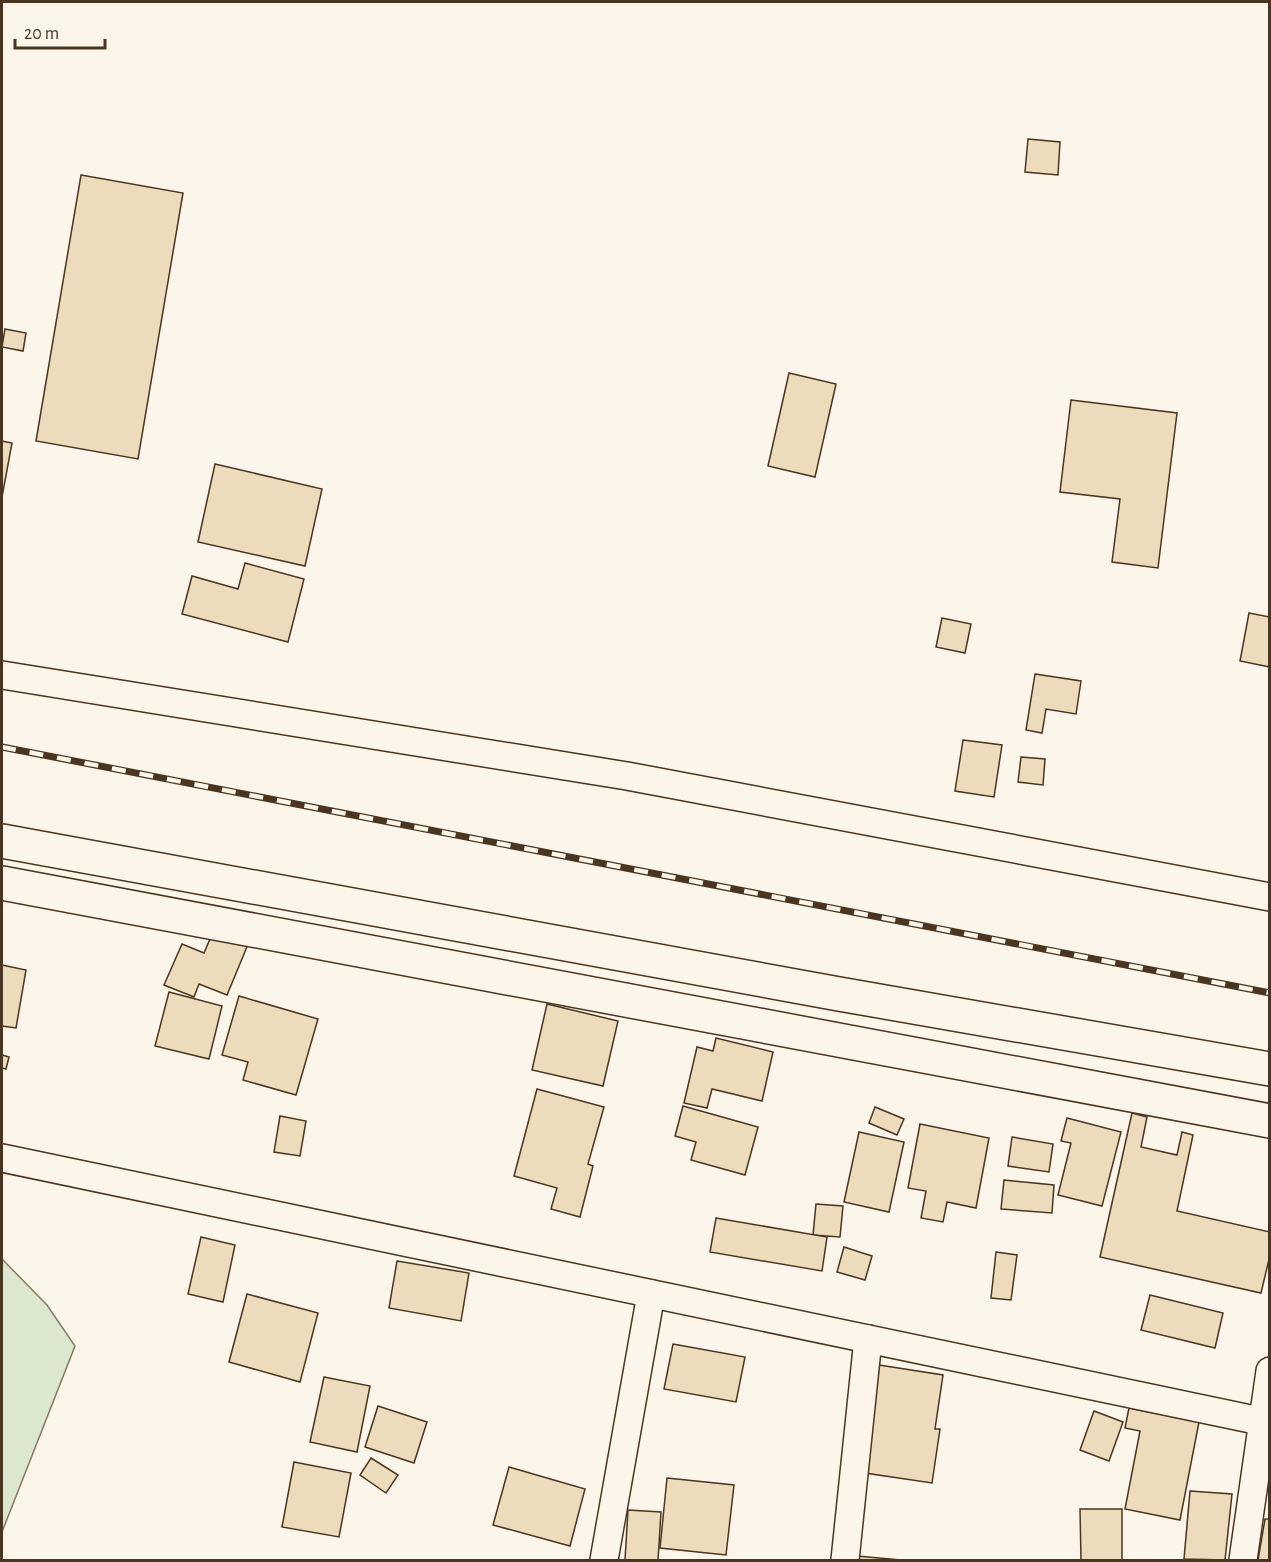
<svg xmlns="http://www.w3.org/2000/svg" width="1271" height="1562" font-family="'Alegreya Sans',sans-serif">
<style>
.green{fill:#dce7d0;stroke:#887966;stroke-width:1.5}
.building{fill:#ecdcbc;stroke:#4a3520;stroke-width:1.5}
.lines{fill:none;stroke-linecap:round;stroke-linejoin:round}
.minor-casing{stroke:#4a3520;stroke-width:30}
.trunk-casing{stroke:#4a3520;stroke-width:36}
.minor{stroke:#fbf6e9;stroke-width:27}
.trunk{stroke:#fbf6e9;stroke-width:33}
.rail-casing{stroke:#4a3520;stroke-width:7}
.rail{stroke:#fbf6e9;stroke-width:4.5;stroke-dasharray:14;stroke-linecap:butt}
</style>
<rect width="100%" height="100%" fill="#fbf6e9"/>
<polygon class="green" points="2,1259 47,1305 75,1346 2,1532"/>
<g class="building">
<polygon points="1028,139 1060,142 1058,175 1025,172"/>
<polygon points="81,175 183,193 138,459 36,441"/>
<polygon points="5,329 26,333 23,351 2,347"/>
<polygon points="789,373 836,384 815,477 768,466"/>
<polygon points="1071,400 1177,413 1158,568 1112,562 1120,499 1060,492"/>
<polygon points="2,441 12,443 2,497"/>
<polygon points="215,464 322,489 305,566 198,542"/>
<polygon points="245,563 304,579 288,642 182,614 192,576 238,589"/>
<polygon points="1249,613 1270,617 1270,667 1240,661"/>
<polygon points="942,618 971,624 965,653 936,647"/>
<polygon points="1035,674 1081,681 1076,714 1046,709 1042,733 1026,730"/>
<polygon points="963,740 1002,745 994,797 955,791"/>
<polygon points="1021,757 1045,759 1043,785 1018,782"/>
<polygon points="215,927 249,942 227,995 199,984 194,997 164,985 182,944 204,953"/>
<polygon points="2,965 26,970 16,1028 2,1026"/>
<polygon points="169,992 222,1006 209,1059 155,1046"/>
<polygon points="239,996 318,1019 296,1095 243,1080 248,1062 222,1055"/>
<polygon points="547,1004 618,1021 603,1086 532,1070"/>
<polygon points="716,1038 773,1052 762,1101 712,1089 707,1108 684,1103 697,1047 713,1051"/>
<polygon points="2,1055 9,1057 6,1069 2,1068"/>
<polygon points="537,1089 604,1107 588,1164 593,1166 580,1217 551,1209 557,1188 514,1176"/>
<polygon points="683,1106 758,1127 745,1175 691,1160 696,1142 675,1136"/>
<polygon points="875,1107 904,1119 897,1135 869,1123"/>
<polygon points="1132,1113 1147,1117 1141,1147 1177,1155 1182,1132 1193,1135 1177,1211 1270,1232 1270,1255 1261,1293 1100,1257"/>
<polygon points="280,1116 306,1121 300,1156 274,1152"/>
<polygon points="1067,1118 1121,1132 1102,1206 1058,1195 1071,1143 1061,1141"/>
<polygon points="920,1124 989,1138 976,1208 947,1202 943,1222 921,1218 926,1191 908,1188"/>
<polygon points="859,1132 904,1142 889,1212 844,1202"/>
<polygon points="1012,1137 1053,1144 1049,1172 1008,1166"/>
<polygon points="1004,1180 1054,1185 1052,1213 1001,1209"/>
<polygon points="816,1204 843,1206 840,1237 813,1235"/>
<polygon points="716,1218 827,1237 822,1271 710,1252"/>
<polygon points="201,1237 235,1245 223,1302 188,1294"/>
<polygon points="844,1247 872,1256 865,1280 837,1272"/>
<polygon points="996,1252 1017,1255 1011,1300 991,1298"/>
<polygon points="397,1261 469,1273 461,1321 389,1308"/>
<polygon points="247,1294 318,1313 300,1382 229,1362"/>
<polygon points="1150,1295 1223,1313 1215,1348 1141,1330"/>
<polygon points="673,1344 745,1357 736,1402 664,1389"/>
<polygon points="879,1365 943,1375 935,1429 940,1429 932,1483 865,1473"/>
<polygon points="324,1377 370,1386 357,1452 310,1442"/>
<polygon points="378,1406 427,1422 414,1463 365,1447"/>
<polygon points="1129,1408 1199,1422 1180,1520 1125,1509 1140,1431 1125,1428"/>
<polygon points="1094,1411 1123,1422 1109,1461 1080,1450"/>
<polygon points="371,1458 398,1475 386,1493 360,1475"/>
<polygon points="294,1462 351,1473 339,1537 282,1527"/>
<polygon points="509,1467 585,1489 570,1546 493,1525"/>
<polygon points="667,1478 734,1485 726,1555 660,1548"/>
<polygon points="1190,1491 1232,1494 1225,1560 1184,1559"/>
<polygon points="1080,1509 1122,1509 1122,1560 1081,1560"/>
<polygon points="628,1510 661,1512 658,1560 625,1560"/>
<polygon points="1265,1519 1270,1519 1270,1560 1258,1560"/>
<polygon points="857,1556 901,1560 857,1560"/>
</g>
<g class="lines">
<defs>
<g id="minor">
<polyline points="2,675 627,776 1270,897"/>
<polyline points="2,1158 1270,1423"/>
<polyline points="604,1560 651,1294"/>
<polyline points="845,1560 868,1339"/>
<polyline points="1243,1560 1270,1371"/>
</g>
<g id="trunk">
<polyline points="2,841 839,994 1270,1069"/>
<polyline points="2,883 1270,1121"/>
</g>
</defs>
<use href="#minor" class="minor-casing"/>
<use href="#trunk" class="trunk-casing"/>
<use href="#minor" class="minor"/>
<use href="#trunk" class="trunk"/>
<defs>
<polyline id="rail" points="2,747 1270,993"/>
</defs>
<use href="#rail" class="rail-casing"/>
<use href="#rail" class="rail"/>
</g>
<rect width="1271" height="1562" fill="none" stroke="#4a3520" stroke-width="6"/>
<path d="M15 39v9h90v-9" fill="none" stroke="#4a3520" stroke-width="3"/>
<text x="24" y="39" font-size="18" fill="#4a3520" stroke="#fbf6e9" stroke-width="4.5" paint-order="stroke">20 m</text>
</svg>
